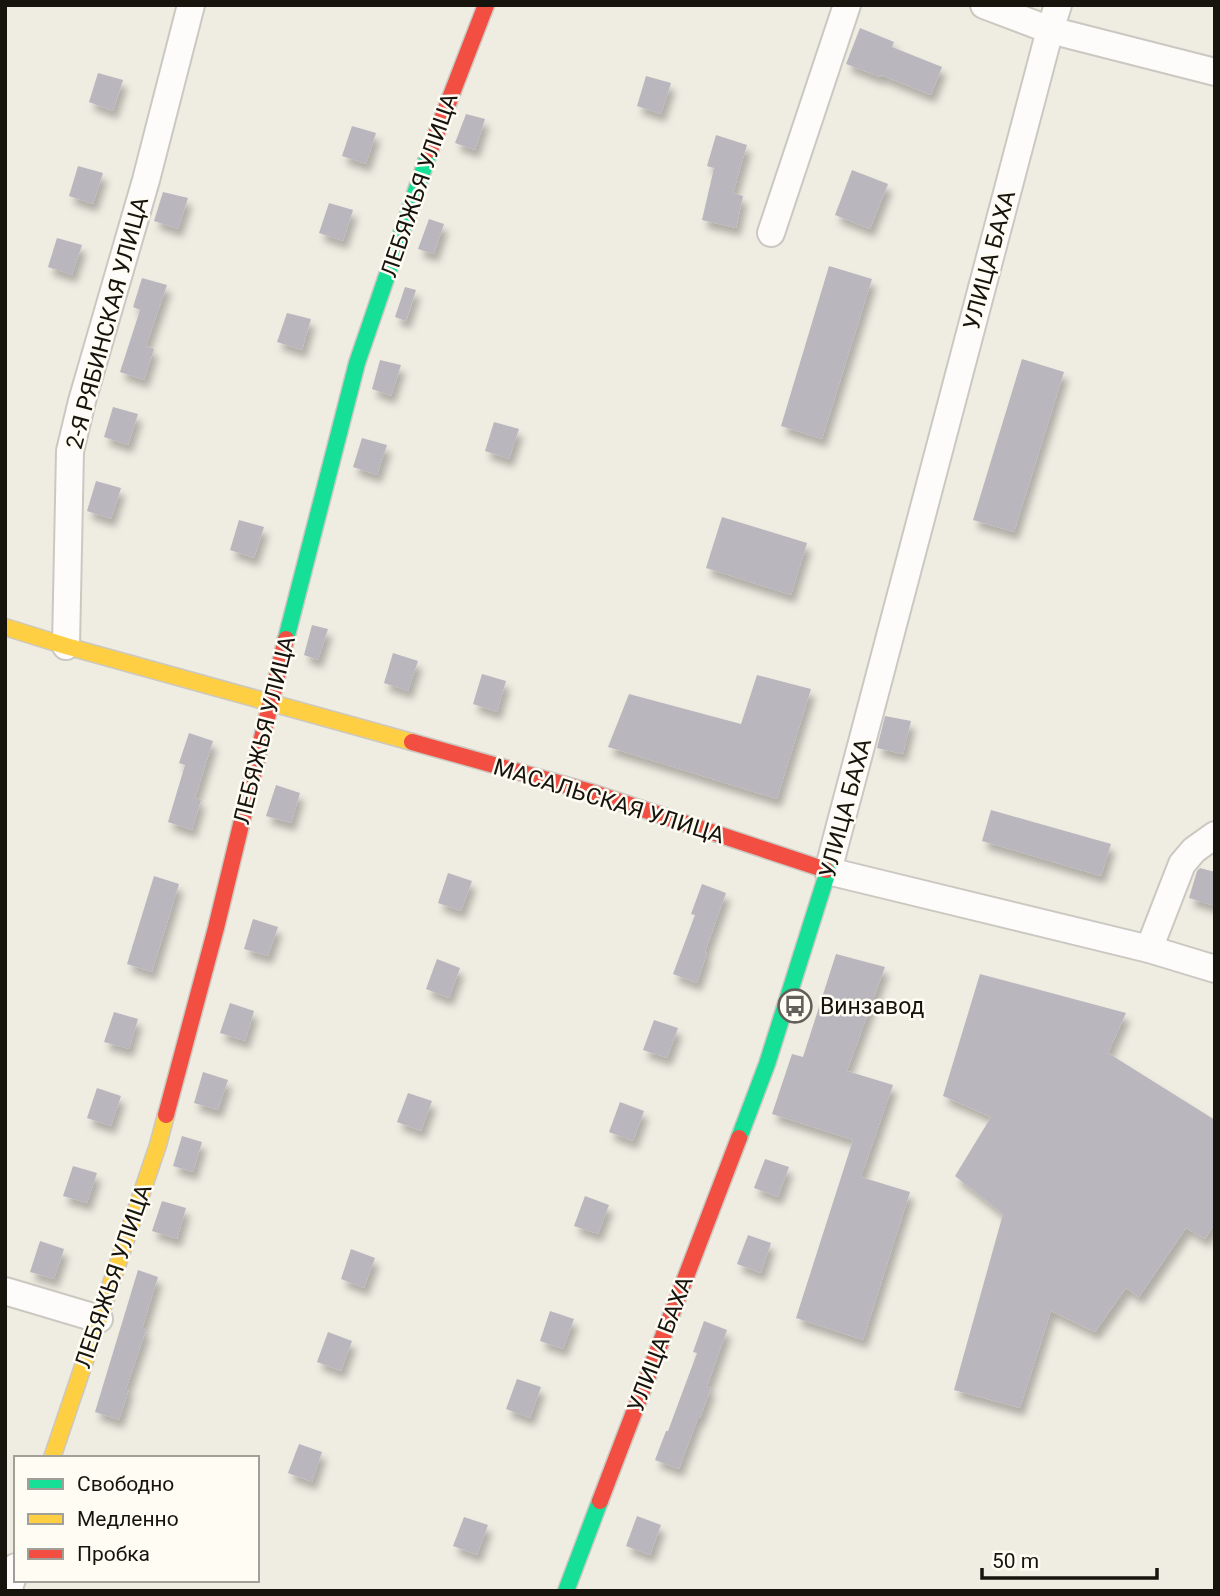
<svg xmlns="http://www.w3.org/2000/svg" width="1220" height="1596" font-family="Roboto,sans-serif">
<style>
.building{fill:#bab6be;filter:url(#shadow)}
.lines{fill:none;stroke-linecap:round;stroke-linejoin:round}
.street-casing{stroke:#cbc8c1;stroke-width:30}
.fast-casing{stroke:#cbc8c1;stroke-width:19}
.slow-casing{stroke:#cbc8c1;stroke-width:19}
.jam-casing{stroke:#cbc8c1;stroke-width:19}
.street{stroke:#fdfcfb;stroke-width:26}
.fast{stroke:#16e098;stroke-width:16}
.slow{stroke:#ffcf43;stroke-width:16}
.jam{stroke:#f24e42;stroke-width:16}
.labels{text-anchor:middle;stroke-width:5;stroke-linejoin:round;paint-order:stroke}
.street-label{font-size:23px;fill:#16140d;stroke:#fffcf4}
.poi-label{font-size:23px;fill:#16140d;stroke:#fffcf4;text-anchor:start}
</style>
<defs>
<filter id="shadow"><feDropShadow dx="4.5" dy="8" stdDeviation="3.5" flood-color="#0004"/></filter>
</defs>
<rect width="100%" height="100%" fill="#efece2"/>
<g class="building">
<polygon points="860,28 894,42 892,47 942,67 931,95 881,75 880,77 846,64"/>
<polygon points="98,73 123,80 113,111 89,102"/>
<polygon points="646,76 671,83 661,114 637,106"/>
<polygon points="466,114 485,119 475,150 455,143"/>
<polygon points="352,126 376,133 366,164 342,156"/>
<polygon points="716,135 747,145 733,193 743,196 736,228 702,220 714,168 707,166"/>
<polygon points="78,166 103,173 93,204 69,196"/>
<polygon points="852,170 888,184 870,229 835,215"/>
<polygon points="163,192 188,198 178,229 154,221"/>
<polygon points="329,203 353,210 343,241 319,233"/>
<polygon points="429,219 444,224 434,254 418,249"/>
<polygon points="57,238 82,245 72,275 48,267"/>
<polygon points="829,266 872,279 822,439 781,426"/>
<polygon points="142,278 167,285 146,346 154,349 144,380 120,372 140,310 133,307"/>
<polygon points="405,287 416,290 406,321 395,317"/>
<polygon points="287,313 311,319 302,350 277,342"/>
<polygon points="1022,359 1064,372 1014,532 973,520"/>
<polygon points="380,360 401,365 391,396 372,389"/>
<polygon points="113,407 138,414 128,445 104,437"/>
<polygon points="494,422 519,429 509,459 485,451"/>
<polygon points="362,438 387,445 377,475 353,467"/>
<polygon points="96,481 121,488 111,519 87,511"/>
<polygon points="722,517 807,543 791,595 706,568"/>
<polygon points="239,520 264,527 254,558 230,550"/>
<polygon points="312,625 328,629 318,660 304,655"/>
<polygon points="393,653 418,661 408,691 384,683"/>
<polygon points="482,674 506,681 497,712 473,704"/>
<polygon points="757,675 811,689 777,799 608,747 629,694 741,724"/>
<polygon points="885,716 911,721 903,754 877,748"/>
<polygon points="189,733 213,741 195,798 201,800 192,830 168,822 185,765 179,763"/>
<polygon points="276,785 300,793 291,823 266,816"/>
<polygon points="991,810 1111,844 1101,876 982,841"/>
<polygon points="1200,868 1215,872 1215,906 1189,898 1197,871"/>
<polygon points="448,873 472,881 461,911 438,903"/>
<polygon points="154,876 179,884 152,972 127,964"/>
<polygon points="702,884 726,893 705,952 707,953 697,983 673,974 695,915 691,914"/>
<polygon points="253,919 278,927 268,956 244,949"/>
<polygon points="836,954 885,967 847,1071 893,1085 861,1177 910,1192 863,1340 796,1318 853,1140 772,1114 792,1054 803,1057"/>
<polygon points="437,959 460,968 449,998 426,989"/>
<polygon points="980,974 1126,1013 1108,1053 1215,1120 1215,1223 1205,1239 1186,1228 1139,1297 1126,1288 1095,1332 1051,1311 1020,1408 954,1390 1003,1214 955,1176 991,1117 943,1096"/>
<polygon points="230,1003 254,1011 245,1041 220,1033"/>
<polygon points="114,1012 138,1019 129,1049 104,1042"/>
<polygon points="654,1020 678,1028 667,1058 643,1050"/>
<polygon points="203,1072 228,1080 218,1110 194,1103"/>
<polygon points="97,1088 121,1096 111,1126 87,1118"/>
<polygon points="408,1093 432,1101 421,1131 397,1122"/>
<polygon points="620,1102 644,1111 633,1141 609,1132"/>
<polygon points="182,1136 202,1142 193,1172 173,1166"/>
<polygon points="765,1159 789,1167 778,1197 754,1188"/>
<polygon points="73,1166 97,1173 87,1203 63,1196"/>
<polygon points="585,1196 609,1205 598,1234 574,1226"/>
<polygon points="162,1201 186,1208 177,1239 152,1231"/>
<polygon points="748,1235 771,1243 761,1273 737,1264"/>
<polygon points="40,1241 64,1249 54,1279 30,1272"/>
<polygon points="351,1249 375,1258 364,1288 341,1279"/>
<polygon points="138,1270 158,1277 142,1329 146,1330 126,1389 129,1389 119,1420 95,1412"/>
<polygon points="550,1311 574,1319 563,1349 540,1341"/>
<polygon points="704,1321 727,1330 707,1387 711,1388 700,1418 698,1418 679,1469 655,1460 666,1431 668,1431 697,1353 693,1352"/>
<polygon points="328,1332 352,1341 341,1371 317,1362"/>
<polygon points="517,1379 541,1387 530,1418 506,1409"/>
<polygon points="299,1444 322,1452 312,1482 288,1473"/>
<polygon points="637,1516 661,1525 650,1555 626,1546"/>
<polygon points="464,1517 488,1525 477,1555 453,1546"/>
</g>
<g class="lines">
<defs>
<g id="street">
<polyline points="984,5 1050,30 1215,72"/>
<polyline points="1058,5 1050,30 828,871 1149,949 1215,969"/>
<polyline points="771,233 847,5"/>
<polyline points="66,646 70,451 82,401 146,180 191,5"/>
<polyline points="1149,949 1182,864 1194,850 1215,835"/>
<polyline points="5,1291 99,1319"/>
<polyline points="8,1591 16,1567"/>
</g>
<g id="fast">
<polyline points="286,639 357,363 430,150"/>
<polyline points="739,1138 767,1064 828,871 826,870"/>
<polyline points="566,1591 600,1501"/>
</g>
<g id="slow">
<polyline points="5,627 66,646 412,742"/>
<polyline points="52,1458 158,1145 166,1115"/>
</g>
<g id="jam">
<polyline points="430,150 486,5"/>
<polyline points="412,742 594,793 826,870"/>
<polyline points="166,1115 216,928 286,639"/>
<polyline points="600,1501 739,1138"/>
</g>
</defs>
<use href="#street" class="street-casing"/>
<use href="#fast" class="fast-casing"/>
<use href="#slow" class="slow-casing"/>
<use href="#jam" class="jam-casing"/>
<use href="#street" class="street"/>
<use href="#fast" class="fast"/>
<use href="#slow" class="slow"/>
<use href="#jam" class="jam"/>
</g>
<defs>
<symbol id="bus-ring" viewBox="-11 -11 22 22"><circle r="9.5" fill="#fffcf4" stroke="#626058" stroke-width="1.5"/><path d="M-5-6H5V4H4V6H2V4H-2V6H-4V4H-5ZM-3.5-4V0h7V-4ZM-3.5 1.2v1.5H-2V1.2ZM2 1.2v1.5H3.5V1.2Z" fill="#626058"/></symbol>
</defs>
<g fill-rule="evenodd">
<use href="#bus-ring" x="776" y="987" width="38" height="38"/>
</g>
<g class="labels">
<g class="street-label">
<text transform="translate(419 185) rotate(-71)" y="8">ЛЕБЯЖЬЯ УЛИЦА</text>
<text transform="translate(989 260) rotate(-75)" y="8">УЛИЦА БАХА</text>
<text transform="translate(107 323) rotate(-75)" y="8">2-Я РЯБИНСКАЯ УЛИЦА</text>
<text transform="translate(264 730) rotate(-76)" y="8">ЛЕБЯЖЬЯ УЛИЦА</text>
<text transform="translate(609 801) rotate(17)" y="8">МАСАЛЬСКАЯ УЛИЦА</text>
<text transform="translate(845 808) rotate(-75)" y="8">УЛИЦА БАХА</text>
<text transform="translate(113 1276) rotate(-71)" y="8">ЛЕБЯЖЬЯ УЛИЦА</text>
<text transform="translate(660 1344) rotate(-69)" y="8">УЛИЦА БАХА</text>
</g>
<g class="poi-label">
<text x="820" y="1014">Винзавод</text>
</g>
</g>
<rect width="1220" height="1596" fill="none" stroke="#16140d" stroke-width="14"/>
<rect x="14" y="1456" width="245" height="126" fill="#fffcf4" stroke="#a29f98" stroke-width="2"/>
<rect x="28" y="1479" width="35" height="10" fill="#16e098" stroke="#a29f98" stroke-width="2"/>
<text x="77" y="1491" font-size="21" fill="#16140d">Свободно</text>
<rect x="28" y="1514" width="35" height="10" fill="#ffcf43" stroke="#a29f98" stroke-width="2"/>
<text x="77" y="1526" font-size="21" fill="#16140d">Медленно</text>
<rect x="28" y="1549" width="35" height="10" fill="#f24e42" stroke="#a29f98" stroke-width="2"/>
<text x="77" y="1561" font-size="21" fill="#16140d">Пробка</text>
<path d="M982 1568v10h175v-10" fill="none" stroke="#16140d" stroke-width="3.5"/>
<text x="992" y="1568" font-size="21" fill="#16140d" stroke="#fffcf4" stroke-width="5" paint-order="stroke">50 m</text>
</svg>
